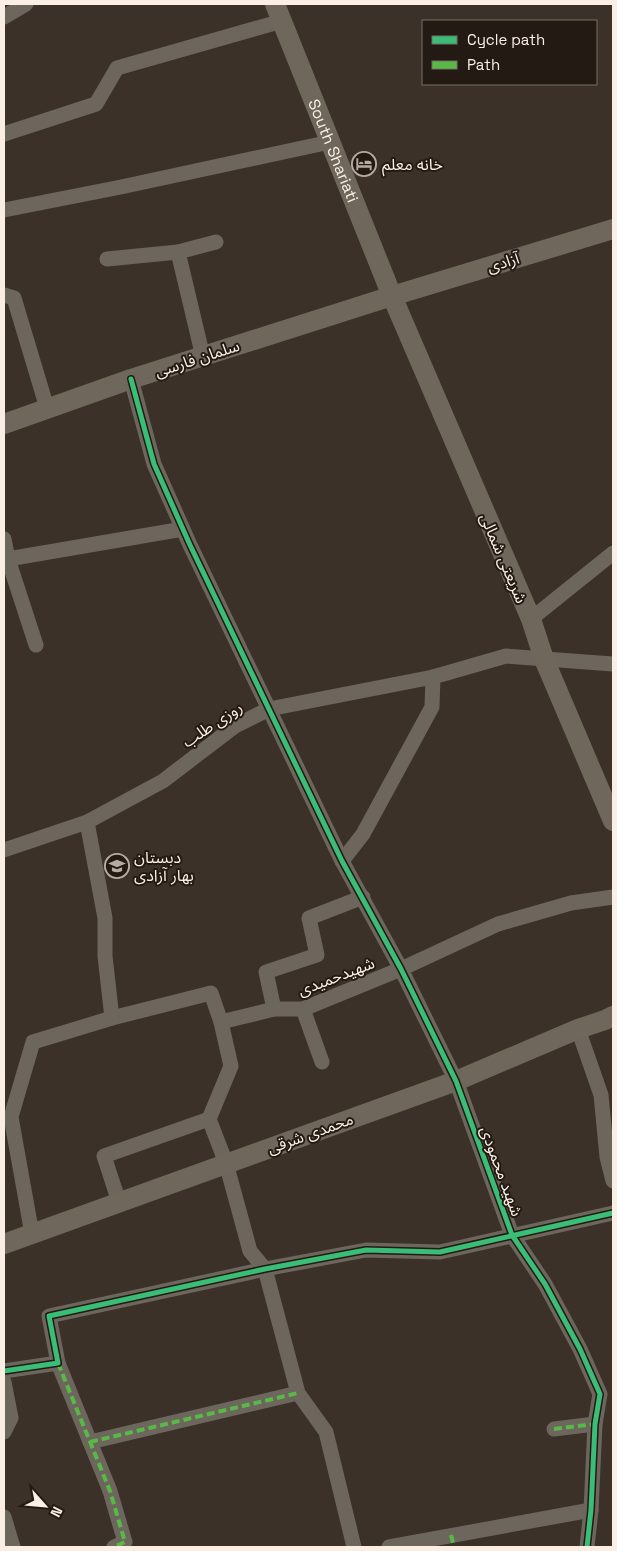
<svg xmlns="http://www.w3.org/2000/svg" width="617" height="1551" font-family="'Space Grotesk','Noto Sans Arabic',sans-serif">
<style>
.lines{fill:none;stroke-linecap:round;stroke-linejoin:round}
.street{stroke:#6c665c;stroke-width:15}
.secondary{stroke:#6f675b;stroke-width:20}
.quiet{stroke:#58b947;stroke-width:4;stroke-dasharray:8 4;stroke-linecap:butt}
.cycleway-casing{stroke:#231a13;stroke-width:8}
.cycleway{stroke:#3abd76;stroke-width:5}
.labels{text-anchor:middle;stroke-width:4;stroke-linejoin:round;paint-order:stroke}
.street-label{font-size:16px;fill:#fbeee4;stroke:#231a13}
.poi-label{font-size:16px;fill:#fbeee4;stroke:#231a13;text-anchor:start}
</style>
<rect width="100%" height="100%" fill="#3b3128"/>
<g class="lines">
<g class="street">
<polyline points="4,17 26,4"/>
<polyline points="4,134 96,104 117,68 282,21"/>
<polyline points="4,210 121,187 330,142"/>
<polyline points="178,252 216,242"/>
<polyline points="107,259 178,252 203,357"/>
<polyline points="4,295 14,298 47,408"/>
<polyline points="131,379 154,464 190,545 342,861 401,969 456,1081 512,1235 545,1284 580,1349 600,1394 595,1424 591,1510 587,1547"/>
<polyline points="4,539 8,559 183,529"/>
<polyline points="8,559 36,645"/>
<polyline points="531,619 613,553"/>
<polyline points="4,850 87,822 163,781 235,726 269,709 433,677 506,656 613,664"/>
<polyline points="342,861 363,834 432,707 433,677"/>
<polyline points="274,1009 266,972 317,955 309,918 363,897"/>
<polyline points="303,1009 322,1062"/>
<polyline points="112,1018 211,993 221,1022 274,1009 303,1009 401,969 498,924 571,903 613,897"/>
<polyline points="221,1022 231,1066 209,1119 226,1163 250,1251 265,1269 298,1393 326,1432 354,1547"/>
<polyline points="578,1029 601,1095 607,1157 613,1181"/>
<polyline points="119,1202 104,1156 209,1119"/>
<polyline points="32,1234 11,1117 33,1042 112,1018 105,956 105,918 87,822"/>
<polyline points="58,1363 110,1491 125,1542 114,1547"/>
<polyline points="4,1371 58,1363 49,1316 265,1269 366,1250 440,1252 613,1213"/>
<polyline points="4,1382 11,1418 4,1432"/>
<polyline points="554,1429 595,1424"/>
<polyline points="90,1442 298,1393"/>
<polyline points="4,1517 13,1547"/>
<polyline points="389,1547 591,1510"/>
</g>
<g class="secondary">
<path id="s1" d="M275 4 392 296 531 619 544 659 613 821"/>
<polyline points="4,424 131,379 392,296 613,229"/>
<polyline points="4,1244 456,1081 578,1029 605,1020 613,1016"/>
</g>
<g class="quiet">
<polyline points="58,1363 110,1491 125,1542 114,1547"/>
<polyline points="554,1429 595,1424"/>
<polyline points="90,1442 298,1393"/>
<polyline points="451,1535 454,1547"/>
</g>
<defs>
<g id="cycleway">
<polyline points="131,379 154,464 190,545 342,861 401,969 456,1081 512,1235 545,1284 580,1349 600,1394 595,1424 591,1510 587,1547"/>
<polyline points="4,1371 58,1363 49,1316 265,1269 366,1250 440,1252 613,1213"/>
</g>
</defs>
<use href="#cycleway" class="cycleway-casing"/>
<use href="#cycleway" class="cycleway"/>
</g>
<defs>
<symbol id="hotel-ring" viewBox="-11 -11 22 22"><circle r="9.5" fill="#231a13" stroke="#b8aca2" stroke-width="1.5"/><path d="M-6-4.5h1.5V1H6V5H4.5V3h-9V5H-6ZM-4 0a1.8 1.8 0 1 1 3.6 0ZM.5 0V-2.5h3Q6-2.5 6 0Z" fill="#b8aca2"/></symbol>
<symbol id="school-ring" viewBox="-11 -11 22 22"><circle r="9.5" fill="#231a13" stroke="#b8aca2" stroke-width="1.5"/><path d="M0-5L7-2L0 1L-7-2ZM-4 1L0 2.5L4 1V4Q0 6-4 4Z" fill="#b8aca2"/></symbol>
</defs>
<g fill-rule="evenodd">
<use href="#hotel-ring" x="350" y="150" width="28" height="28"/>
<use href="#school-ring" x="103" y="852" width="28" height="28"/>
</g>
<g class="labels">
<g class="street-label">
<text dy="6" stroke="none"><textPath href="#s1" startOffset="158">South Shariati</textPath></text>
<text transform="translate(503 262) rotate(-17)" y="6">آزادی</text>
<text transform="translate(197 358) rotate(-18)" y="6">سلمان فارسی</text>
<text transform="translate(504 558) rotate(67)" y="6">شریعتی شمالی</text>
<text transform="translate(212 724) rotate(-34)" y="6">روزی طلب</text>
<text transform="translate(336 976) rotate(-21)" y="6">شهیدحمیدی</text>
<text transform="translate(310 1133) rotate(-20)" y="6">محمدی شرقی</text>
<text transform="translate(502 1171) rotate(70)" y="6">شهید محمودی</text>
</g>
<g class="poi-label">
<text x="382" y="170">خانه معلم</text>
<text x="134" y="863">دبستان<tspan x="134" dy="18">بهار آزادی</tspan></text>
</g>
</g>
<rect width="617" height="1551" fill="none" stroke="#fbeee4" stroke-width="10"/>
<rect x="422" y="20" width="175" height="65" fill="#231a13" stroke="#796f67"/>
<rect x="432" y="36" width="25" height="8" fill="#3abd76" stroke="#796f67"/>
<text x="467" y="45" font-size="15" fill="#fbeee4">Cycle path</text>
<rect x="432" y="61" width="25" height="8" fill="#58b947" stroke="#796f67"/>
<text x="467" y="70" font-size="15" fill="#fbeee4">Path</text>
<g transform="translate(45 1506) rotate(117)" stroke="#231a13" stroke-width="4" paint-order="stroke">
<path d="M0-4L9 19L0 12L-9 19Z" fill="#fbeee4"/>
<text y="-8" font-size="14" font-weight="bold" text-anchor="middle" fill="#fbeee4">N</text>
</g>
</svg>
